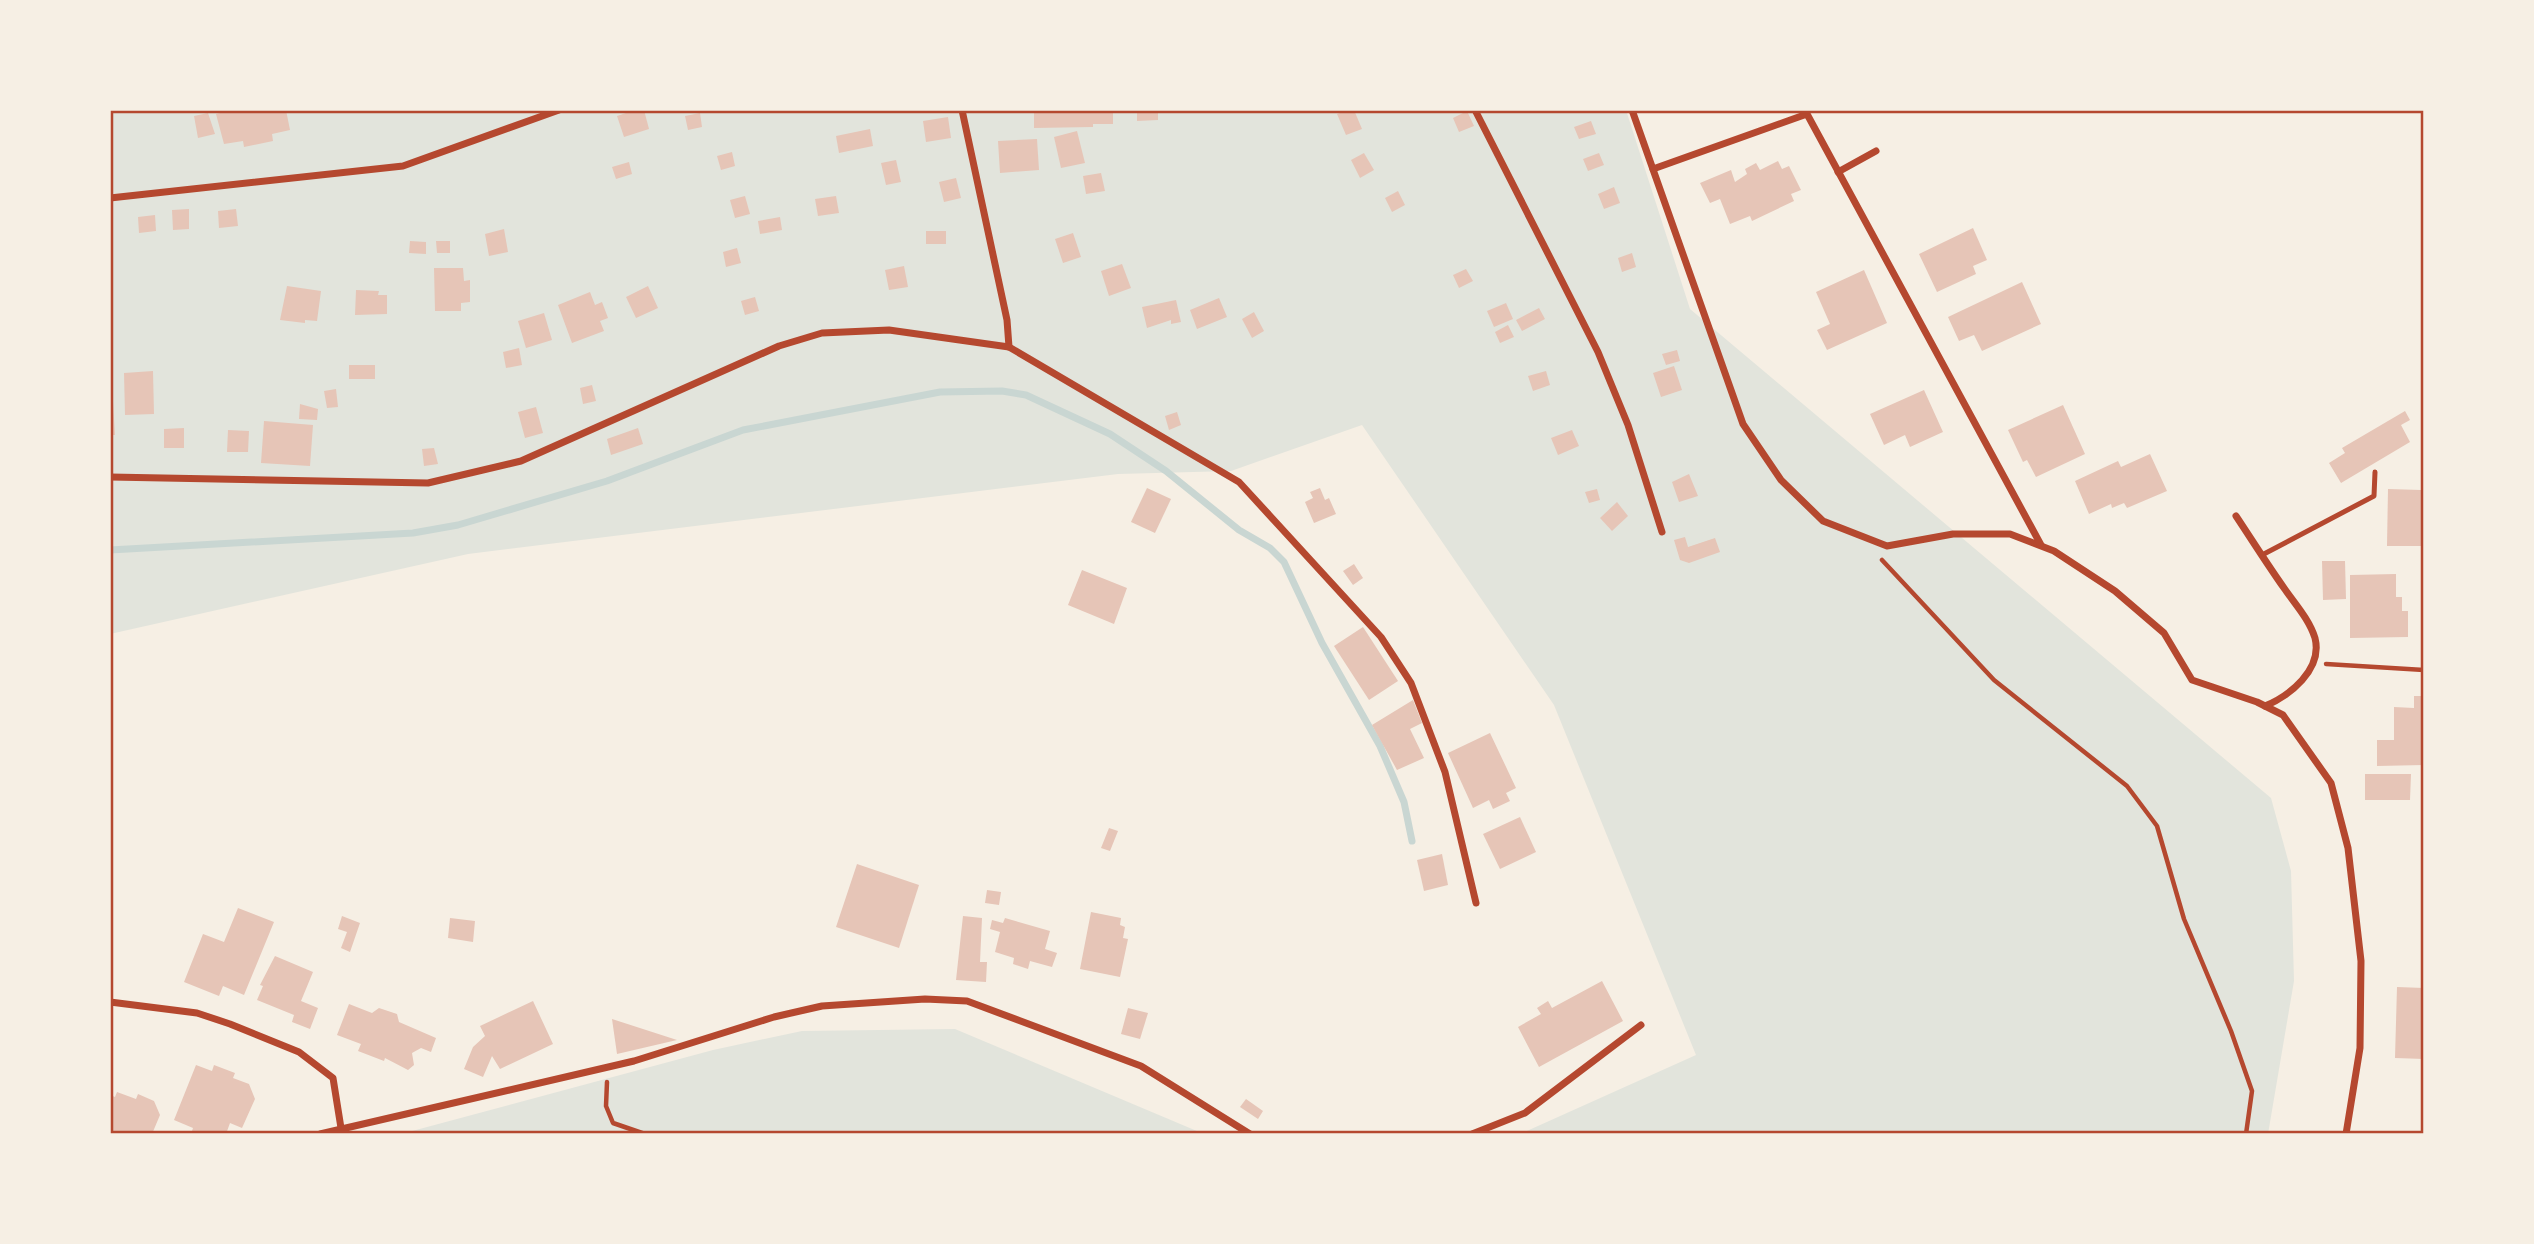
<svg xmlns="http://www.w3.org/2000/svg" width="2534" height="1244" font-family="'Noto Serif',serif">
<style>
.green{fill:#e2e4dc}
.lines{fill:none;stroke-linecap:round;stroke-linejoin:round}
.stream{stroke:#c9d6d2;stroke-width:7}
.building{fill:#e6c5b7}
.path{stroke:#b5482f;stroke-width:4.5}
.service{stroke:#b5482f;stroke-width:5}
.minor{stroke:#b5482f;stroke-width:7}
.neatline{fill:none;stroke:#b5482f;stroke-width:2.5}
</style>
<rect width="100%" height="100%" fill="#f6efe4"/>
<g class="green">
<polygon points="110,110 1626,110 1690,309 2271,798 2291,871 2294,981 2268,1134 1520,1134 1696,1055 1554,705 1362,425 1231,471 1118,474 468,554 110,634"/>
<polygon points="955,1029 1204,1134 401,1134 713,1050 802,1031"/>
</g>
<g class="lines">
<polyline class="stream" points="110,550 413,533 458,525 607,481 743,430 940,392 1002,391 1026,395 1110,434 1166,471 1239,530 1270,548 1284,562 1322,643 1380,746 1404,802 1412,841"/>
</g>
<g class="building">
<polygon points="232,110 286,110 290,130 272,134 273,141 244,147 243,141 224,144 216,114"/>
<polygon points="635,110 644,110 649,129 624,137 617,116"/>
<polygon points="1034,110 1113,110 1113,124 1093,124 1093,127 1034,128"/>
<polygon points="1137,110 1158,110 1158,120 1137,121"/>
<polygon points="1348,110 1354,110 1362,129 1346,135 1337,114"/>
<polygon points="1467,111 1474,126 1459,132 1453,118"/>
<polygon points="208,113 215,134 198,138 194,116"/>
<polygon points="700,113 702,127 688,130 685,116"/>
<polygon points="948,117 951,138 926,142 923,121"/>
<polygon points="1591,121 1596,134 1579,139 1574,127"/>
<polygon points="870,129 873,146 839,153 836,136"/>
<polygon points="1077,131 1085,163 1061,168 1054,137"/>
<polygon points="1037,139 1039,170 1000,173 998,141"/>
<polygon points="732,152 735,166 721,170 717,156"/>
<polygon points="1364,153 1374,170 1360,178 1351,160"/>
<polygon points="1599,153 1604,165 1588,171 1583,159"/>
<polygon points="896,160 901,182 886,185 881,163"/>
<polygon points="1778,161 1782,169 1789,166 1801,190 1791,194 1794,201 1752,221 1750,216 1730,224 1720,199 1710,203 1700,183 1731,170 1735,182 1747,174 1745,169 1756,163 1760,170"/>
<polygon points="629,162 632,174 616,179 612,167"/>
<polygon points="1101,173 1105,191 1086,194 1083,176"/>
<polygon points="956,178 961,198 944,202 939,182"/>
<polygon points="1614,187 1620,203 1604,209 1598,194"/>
<polygon points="1398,191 1405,205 1392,212 1385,198"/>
<polygon points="745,196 750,214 735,218 730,200"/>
<polygon points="836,196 839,213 818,216 815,199"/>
<polygon points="189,209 189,229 173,230 172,210"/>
<polygon points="236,209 238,226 219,228 218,211"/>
<polygon points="155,215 156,231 139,233 138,217"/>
<polygon points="780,217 782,230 760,234 758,221"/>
<polygon points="1973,228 1987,260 1973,266 1976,274 1937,292 1919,254"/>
<polygon points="504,229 508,252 489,256 485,234"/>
<rect x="926" y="231" width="20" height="13"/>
<polygon points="1073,233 1081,257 1063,263 1055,239"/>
<polygon points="410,241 426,242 426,254 409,253"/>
<polygon points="436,241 450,241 450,253 437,253"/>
<polygon points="737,248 741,263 726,267 723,252"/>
<polygon points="1632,253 1636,267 1622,272 1618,258"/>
<polygon points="1122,264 1131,288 1109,296 1101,271"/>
<polygon points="904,266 908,287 889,290 885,270"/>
<polygon points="434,268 463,268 464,281 470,280 470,302 461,303 461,311 435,311"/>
<polygon points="1466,269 1473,281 1459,288 1453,275"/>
<polygon points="1864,270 1887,323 1827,350 1817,330 1830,324 1816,292"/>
<polygon points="2022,282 2041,324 1982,351 1974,335 1959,341 1948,317"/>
<polygon points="287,286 321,291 317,321 305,320 305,323 280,320"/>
<polygon points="648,286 658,308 636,318 626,297"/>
<polygon points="356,290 379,291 378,295 387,295 387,314 355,315"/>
<polygon points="590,292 595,305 602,302 608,318 600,321 604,331 572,343 558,305"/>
<polygon points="755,297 759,311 745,315 741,301"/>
<polygon points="1219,298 1227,317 1197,329 1190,310"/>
<polygon points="1176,300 1181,322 1171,324 1171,320 1147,328 1142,307"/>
<polygon points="1506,303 1513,319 1494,327 1487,311"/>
<polygon points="1539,308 1545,319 1522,331 1516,320"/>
<polygon points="1254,312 1264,331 1252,338 1242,319"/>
<polygon points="544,313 552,340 526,348 518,321"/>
<polygon points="1508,325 1514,337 1500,343 1495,332"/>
<polygon points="519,348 522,365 506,368 503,352"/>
<polygon points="1677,350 1680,361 1666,365 1662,354"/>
<rect x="349" y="365" width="26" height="14"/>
<polygon points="1674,366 1682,390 1661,397 1653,373"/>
<polygon points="153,371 154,414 125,415 124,373"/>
<polygon points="1546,371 1550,385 1533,391 1528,376"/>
<polygon points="592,385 596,401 583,404 580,388"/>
<polygon points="336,389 338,407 327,408 324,391"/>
<polygon points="1924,390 1943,432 1910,447 1905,435 1884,445 1870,414"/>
<polygon points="110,402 113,402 115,435 110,435"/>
<polygon points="300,404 318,409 317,420 299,419"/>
<polygon points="2063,405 2085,454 2036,477 2027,460 2023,462 2008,430"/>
<polygon points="536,407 543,433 525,438 518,412"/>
<polygon points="2405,411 2410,420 2401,425 2410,442 2341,483 2329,463 2345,453 2342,448"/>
<polygon points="1177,412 1181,425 1169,430 1165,416"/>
<polygon points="264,421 313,425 310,466 261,463"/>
<polygon points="184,428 184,448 164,448 164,429"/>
<polygon points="638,428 643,444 611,455 607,439"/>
<polygon points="228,430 249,431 248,452 227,452"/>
<polygon points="1572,430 1579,446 1558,455 1551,438"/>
<polygon points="434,448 438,464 424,466 422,449"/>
<polygon points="2150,454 2167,491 2127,508 2124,503 2112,508 2111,504 2089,514 2075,481 2118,461 2121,467"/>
<polygon points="1689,474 1698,496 1679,502 1672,482"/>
<polygon points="1147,488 1171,499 1155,533 1131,522"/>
<polygon points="1320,488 1325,500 1329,498 1336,514 1314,523 1305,502 1313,498 1310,492"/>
<polygon points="1597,489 1600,500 1589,503 1585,492"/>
<polygon points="2388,489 2421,490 2424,546 2387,546"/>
<polygon points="1617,502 1628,516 1612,531 1600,518"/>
<polygon points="1685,537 1688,547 1715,538 1720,552 1689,563 1680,560 1674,540"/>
<polygon points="2322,561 2345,561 2346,599 2323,600"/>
<polygon points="1354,564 1363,578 1353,585 1343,571"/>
<polygon points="1082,570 1127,588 1114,624 1068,605"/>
<polygon points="2396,574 2396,597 2402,597 2402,611 2408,611 2408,637 2350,638 2350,575"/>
<polygon points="1363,627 1398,681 1369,700 1334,646"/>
<polygon points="2414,696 2424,696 2424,765 2377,766 2377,740 2394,740 2394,707 2414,708"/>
<polygon points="1413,700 1422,723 1410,729 1424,758 1397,770 1372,725"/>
<polygon points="1490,733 1516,788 1506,793 1510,801 1493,809 1489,800 1473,808 1448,753"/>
<polygon points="2365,774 2411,774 2410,800 2365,800"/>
<polygon points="1520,817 1536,852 1500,869 1483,834"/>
<polygon points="1109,828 1118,831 1110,851 1101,848"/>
<polygon points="1442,854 1448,885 1424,891 1417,860"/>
<polygon points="857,864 919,885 899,948 836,927"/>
<polygon points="987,890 1001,892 999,905 985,903"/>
<polygon points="238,908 274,922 244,995 223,986 219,996 184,982 203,934 224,942"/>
<polygon points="1091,912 1121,918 1120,925 1125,927 1123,938 1128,939 1120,977 1080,969"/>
<polygon points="342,916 360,923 350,952 341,948 347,932 338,929"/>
<polygon points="963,916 982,918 980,962 987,962 986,982 956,980"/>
<polygon points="450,918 475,921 473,942 448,938"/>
<polygon points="1005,918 1050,931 1045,949 1057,953 1052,967 1030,961 1028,969 1013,964 1014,958 995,952 1000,932 990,929 992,920 1003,923"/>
<polygon points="275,956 313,972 301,1001 318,1008 310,1029 292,1022 294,1015 257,1000 263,986 260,985"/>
<polygon points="1602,981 1623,1021 1539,1067 1518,1027 1541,1014 1537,1008 1548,1001 1552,1008"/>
<polygon points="2397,987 2424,988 2424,1059 2395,1058"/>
<polygon points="533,1001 553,1044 500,1069 492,1056 483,1077 464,1069 473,1047 485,1036 480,1026"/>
<polygon points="349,1004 372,1013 379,1008 397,1014 399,1022 436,1038 431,1052 421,1048 412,1053 414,1065 408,1070 385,1058 384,1061 358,1051 361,1044 337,1035"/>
<polygon points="1128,1008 1148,1013 1140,1039 1121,1034"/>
<polygon points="612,1019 677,1040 617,1054"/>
<polygon points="196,1065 212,1071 214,1065 235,1073 233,1078 249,1084 255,1099 242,1128 230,1123 226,1134 191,1134 193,1128 174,1120"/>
<polygon points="117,1092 136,1099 138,1094 154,1101 160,1115 152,1134 110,1134 110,1095 115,1097"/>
<polygon points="1246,1099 1263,1111 1258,1119 1240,1107"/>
</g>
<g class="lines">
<g class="path">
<polyline points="1882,560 1994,680 2127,786 2157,826 2184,919 2231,1031 2252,1091 2246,1134"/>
<polyline points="2326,664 2424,670"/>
<polyline points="607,1082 606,1106 613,1123 645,1134"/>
</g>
<polyline class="service" points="2262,555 2374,496 2375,472"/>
<g class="minor">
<polyline points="962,110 1007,320 1009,347"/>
<polyline points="1475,110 1598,352 1628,425 1662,532"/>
<polyline points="1632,110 1743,424 1781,480 1823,521 1887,546 1953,534 2010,534 2054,551 2115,591 2164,633 2192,680 2257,702 2283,715 2331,783 2348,848 2361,961 2360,1048 2346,1134"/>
<polyline points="1653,169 1807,114 2041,545"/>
<polyline points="1838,172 1876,151"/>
<polyline points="110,198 403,166 559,110"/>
<polyline points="110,477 428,483 521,461 779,346 822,333 889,330 1009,347 1239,482 1381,637 1411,683 1445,772 1476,903"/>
<path d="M2236 516C2252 540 2267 564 2284 588 2295 604 2309 619 2315 638 2323 670 2289 696 2265 706"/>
<polyline points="110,1002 197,1013 230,1024 299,1052 333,1078 341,1128"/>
<polyline points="320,1134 634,1061 774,1017 822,1006 925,999 967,1001 1141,1066 1250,1134"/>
<polyline points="1472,1134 1525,1113 1641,1025"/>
</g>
</g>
<rect width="2534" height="1244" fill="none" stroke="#f6efe4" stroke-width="224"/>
<rect x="112" y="112" width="2310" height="1020" class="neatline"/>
</svg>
